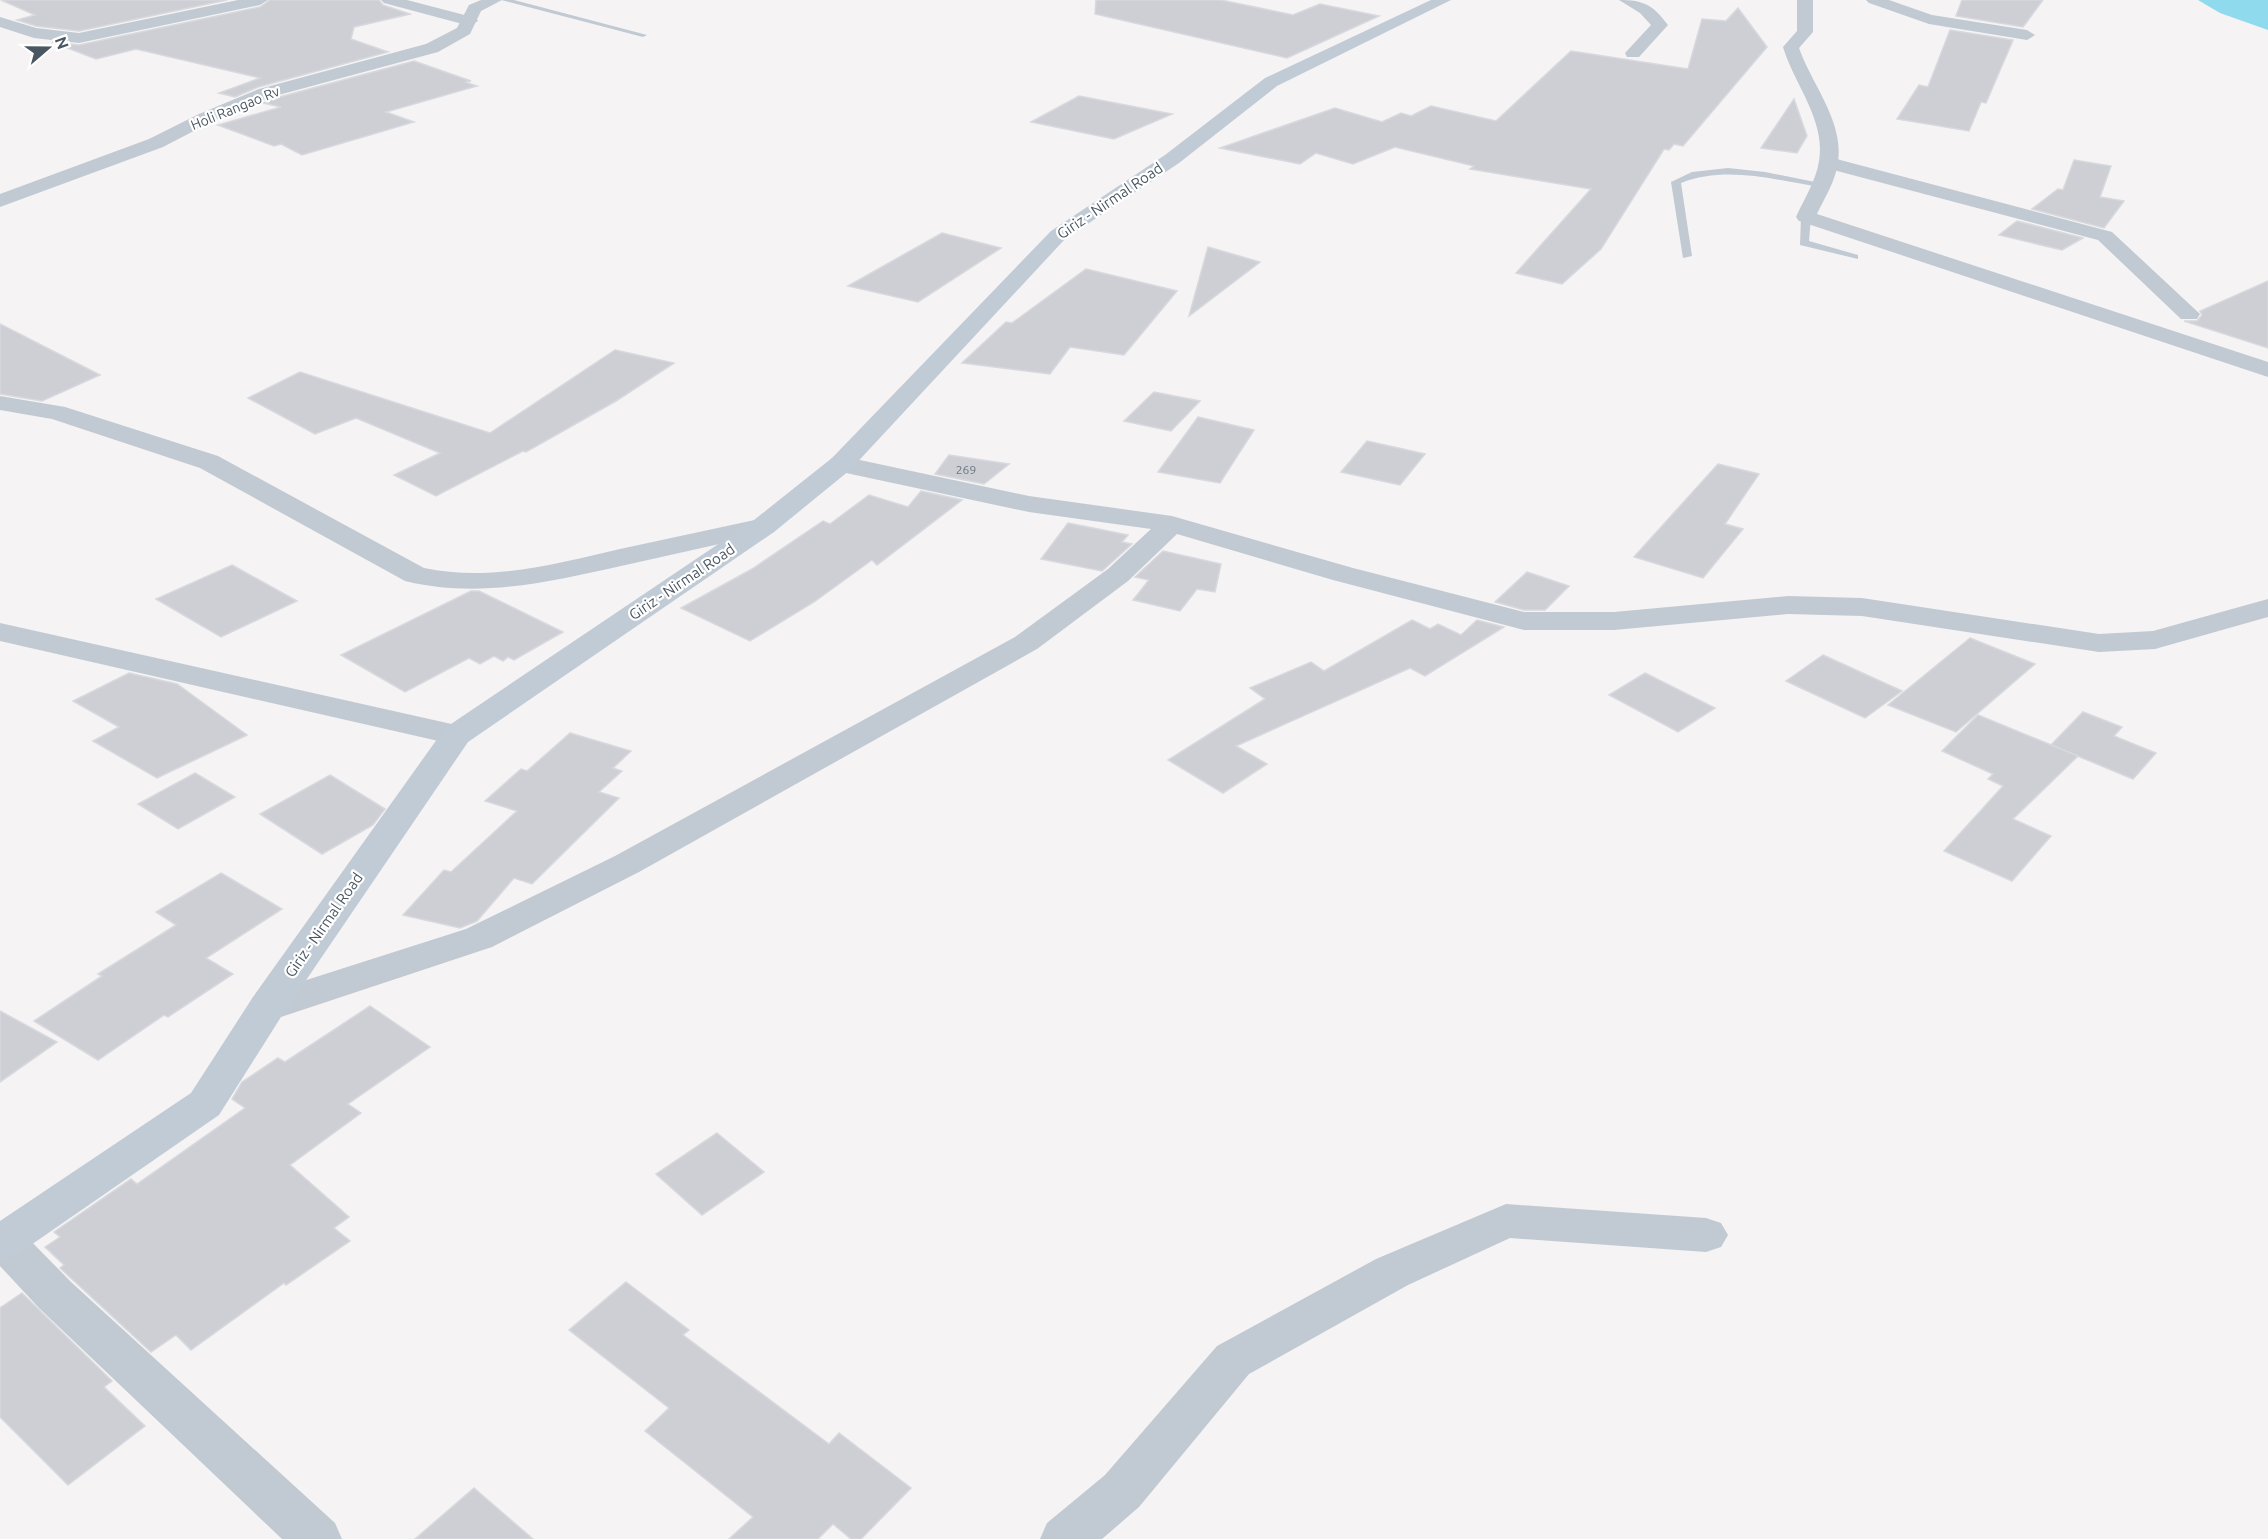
<svg xmlns="http://www.w3.org/2000/svg" width="2268" height="1539" font-family="Ubuntu,sans-serif">
<style>
.water{fill:#90daee}
.building{fill:#cdcfd5;stroke:#d7d9de;stroke-width:1.5}
.lines{fill:none;stroke-linecap:round;stroke-linejoin:round}
.service{fill:#c1cad2;fill-rule:evenodd}
.minor{fill:#c1cad2;fill-rule:evenodd}
.tertiary{fill:#c1cad2;fill-rule:evenodd}
.secondary{fill:#c1cbd6;fill-rule:evenodd}
.labels{text-anchor:middle;stroke-width:4.5;stroke-linejoin:round;paint-order:stroke}
.number-label{font-size:12px;fill:#6b747e}
.far-street-label{font-size:14px;fill:#4a5661;stroke:#fff}
.street-label{font-size:15px;fill:#4a5661;stroke:#fff}
</style>
<rect width="100%" height="100%" fill="#f5f3f3"/>
<polygon class="water" points="2198,0 2268,0 2268,30 2220,13"/>
<g class="building">
<polygon points="1,0 227,0 79,31 36,26 17,20 35,15"/>
<polygon points="270,0 379,0 383,5 410,14 354,27 351,39 388,52 258,87 235,97 219,93 260,78 136,49 96,59 52,42 79,45 260,7"/>
<polygon points="1096,0 1221,0 1293,15 1320,4 1379,16 1287,58 1095,14"/>
<polygon points="1962,0 2043,0 2023,27 1956,16"/>
<polygon points="1738,8 1767,47 1683,146 1674,144 1669,150 1664,149 1601,249 1562,284 1516,273 1591,189 1470,169 1474,166 1395,147 1353,164 1316,153 1300,164 1220,148 1335,108 1382,122 1401,113 1411,116 1431,106 1496,121 1571,51 1688,69 1702,19 1726,21"/>
<polygon points="1950,30 2013,40 1986,103 1981,102 1969,131 1897,119 1919,85 1928,87"/>
<polygon points="414,61 471,81 465,82 477,86 386,112 414,122 302,155 281,144 274,146 218,125 281,107 263,103 272,99"/>
<polygon points="1079,96 1172,114 1114,139 1031,122"/>
<polygon points="1794,99 1807,136 1797,153 1761,148"/>
<polygon points="2074,160 2111,166 2100,197 2124,201 2104,228 2032,209 2058,189 2063,190"/>
<polygon points="2017,221 2083,238 2062,250 1999,235"/>
<polygon points="942,233 1001,248 918,302 848,286"/>
<polygon points="1208,247 1260,262 1189,316"/>
<polygon points="1086,269 1177,291 1124,355 1070,347 1050,374 962,363 1006,322 1012,323"/>
<polygon points="2268,281 2268,348 2184,321 2197,321 2202,315 2200,311"/>
<polygon points="0,324 100,375 42,401 0,394"/>
<polygon points="615,350 674,363 616,401 526,452 523,451 436,496 394,475 440,453 356,418 315,434 248,398 300,372 490,433"/>
<polygon points="1154,392 1200,401 1171,431 1124,421"/>
<polygon points="1198,417 1254,430 1220,483 1158,472"/>
<polygon points="1367,441 1425,454 1400,485 1341,472"/>
<polygon points="949,455 1009,464 984,484 935,474"/>
<polygon points="1718,464 1759,474 1725,524 1743,529 1703,578 1634,557"/>
<polygon points="921,491 962,500 877,565 872,560 814,602 750,641 681,608 752,569 823,521 830,524 869,495 908,507"/>
<polygon points="1068,523 1128,535 1122,542 1132,544 1102,571 1041,559"/>
<polygon points="1163,551 1221,564 1215,592 1197,589 1180,611 1133,600 1149,580 1135,577"/>
<polygon points="232,565 297,601 221,637 156,599"/>
<polygon points="1527,572 1569,586 1545,610 1524,610 1495,602"/>
<polygon points="471,591 479,591 563,632 514,660 508,657 503,661 494,656 480,664 469,658 405,692 341,655"/>
<polygon points="1412,620 1430,629 1438,624 1461,635 1477,620 1504,627 1425,676 1410,668 1236,746 1267,764 1223,793 1168,760 1265,699 1250,688 1311,662 1324,671"/>
<polygon points="1970,638 2035,664 1956,732 1888,705"/>
<polygon points="1823,655 1902,691 1865,718 1786,681"/>
<polygon points="129,673 177,684 247,735 157,778 93,741 119,727 73,701"/>
<polygon points="1645,673 1715,708 1678,732 1609,695"/>
<polygon points="2083,712 2122,727 2114,736 2156,753 2133,779 2051,745"/>
<polygon points="1978,715 2078,756 2013,819 2051,836 2012,881 1944,851 2003,786 1988,779 1993,774 1942,751"/>
<polygon points="570,733 631,751 613,768 622,771 599,792 619,798 532,884 514,878 477,921 460,928 403,915 444,870 451,872 517,811 485,801 521,769 527,771"/>
<polygon points="195,773 235,797 178,829 138,804"/>
<polygon points="330,775 385,809 373,825 322,854 260,814"/>
<polygon points="221,873 282,909 206,958 233,974 168,1017 164,1015 98,1060 34,1021 102,976 98,974 176,925 156,912"/>
<polygon points="370,1006 430,1047 348,1104 361,1113 290,1165 349,1217 334,1228 350,1241 286,1285 284,1283 191,1350 176,1335 151,1352 60,1268 64,1265 45,1247 60,1237 54,1232 131,1179 137,1184 245,1108 232,1099 242,1082 278,1058 285,1062"/>
<polygon points="0,1011 57,1042 0,1082"/>
<polygon points="717,1133 764,1172 702,1215 656,1174"/>
<polygon points="626,1282 689,1330 683,1335 829,1444 839,1433 911,1488 861,1539 851,1539 833,1524 818,1539 729,1539 753,1517 645,1431 669,1408 569,1330"/>
<polygon points="22,1293 112,1381 104,1387 145,1426 68,1485 0,1417 0,1308"/>
<polygon points="474,1488 533,1539 415,1539"/>
</g>
<g class="lines">
<g class="service">
<polygon points="501,0 514,0 647,35 643,37"/>
<path d="M1728 168 1765 172 1825 184 1820 187C1774 180 1726 165 1681 183L1692 256 1683 258 1671 182 1692 172Z"/>
<polygon points="1806,214 1811,217 1809,241 1858,255 1858,259 1800,245 1801,217"/>
</g>
<g class="minor">
<polygon points="238,0 268,0 260,5 79,43 34,38 0,27 0,17 36,28 79,33"/>
<polygon points="381,0 407,0 476,18 478,21 470,26 384,3"/>
<path d="M1619 0C1644 0 1653 5 1668 25L1639 57H1627L1625 53 1651 25 1640 13Z"/>
<polygon points="1866,0 1889,0 1932,15 2027,30 2035,35 2027,40 1929,24 1869,3"/>
<polygon points="1829,157 2112,232 2200,314 2197,319 2181,319 2098,240 1822,167 1819,163 1822,159"/>
<path d="M0 396 65 407 218 456 424 568C490 582 556 564 620 549 668 539 716 528 764 518L774 520 778 526 774 532 764 534C716 545 669 555 621 566 548 582 479 599 405 581L200 468 52 419 0 410Z"/>
<polygon points="841,456 1029,496 1172,516 1353,568 1524,612 1614,612 1788,596 1862,598 2099,634 2153,631 2268,599 2268,617 2155,649 2099,652 1862,616 1788,614 1614,630 1524,630 1333,580 1177,534 1128,581 1037,649 639,872 492,947 281,1017 267,1020 253,1017 248,1007 253,997 466,929 615,856 1015,637 1108,569 1151,529 1029,512 832,470 828,464 832,458"/>
<polygon points="0,623 456,725 467,728 472,735 467,742 456,745 0,641"/>
<polygon points="1506,1204 1706,1218 1721,1223 1728,1235 1721,1247 1706,1252 1510,1238 1408,1285 1249,1374 1139,1507 1102,1539 1040,1539 1047,1523 1105,1475 1217,1346 1376,1259"/>
<polygon points="4,1224 19,1229 71,1282 335,1523 342,1539 282,1539 39,1308 0,1266 0,1225"/>
</g>
<g class="tertiary">
<polygon points="481,0 502,0 481,11 470,34 438,52 271,97 211,122 163,147 0,207 0,194 149,139 199,114 259,89 426,44 457,28 469,5"/>
<path d="M1797 0H1813V32L1799 48C1812 85 1844 121 1838 162 1836 180 1825 197 1817 214L2268 362V377L1799 221 1796 217C1804 199 1816 181 1819 161 1826 120 1794 84 1783 47L1797 31Z"/>
</g>
<polygon class="secondary" points="1431,0 1451,0 1277,86 1179,163 1065,239 850,470 774,532 468,742 281,1017 219,1115 15,1256 0,1262 0,1221 191,1093 253,997 445,728 754,520 832,458 1051,231 1165,155 1265,78"/>
</g>
<g class="labels">
<g class="number-label">
<text x="966" y="474">269</text>
</g>
<g class="far-street-label">
<text transform="translate(235 108) rotate(-22)" y="5">Holi Rangao Rv</text>
</g>
<g class="street-label">
<text transform="translate(1110 201) rotate(-34)" y="5">Giriz - Nirmal Road</text>
<text transform="translate(682 582) rotate(-34)" y="5">Giriz - Nirmal Road</text>
<text transform="translate(324 925) rotate(-55)" y="5">Giriz - Nirmal Road</text>
</g>
</g>
<g transform="translate(48 48) rotate(70)" stroke="#ffffff" stroke-width="4.5" paint-order="stroke">
<path d="M0-4.5L10 22L0 15L-10 22Z" fill="#4a5661"/>
<text y="-9" font-size="16" font-weight="bold" text-anchor="middle" fill="#4a5661">N</text>
</g>
</svg>
